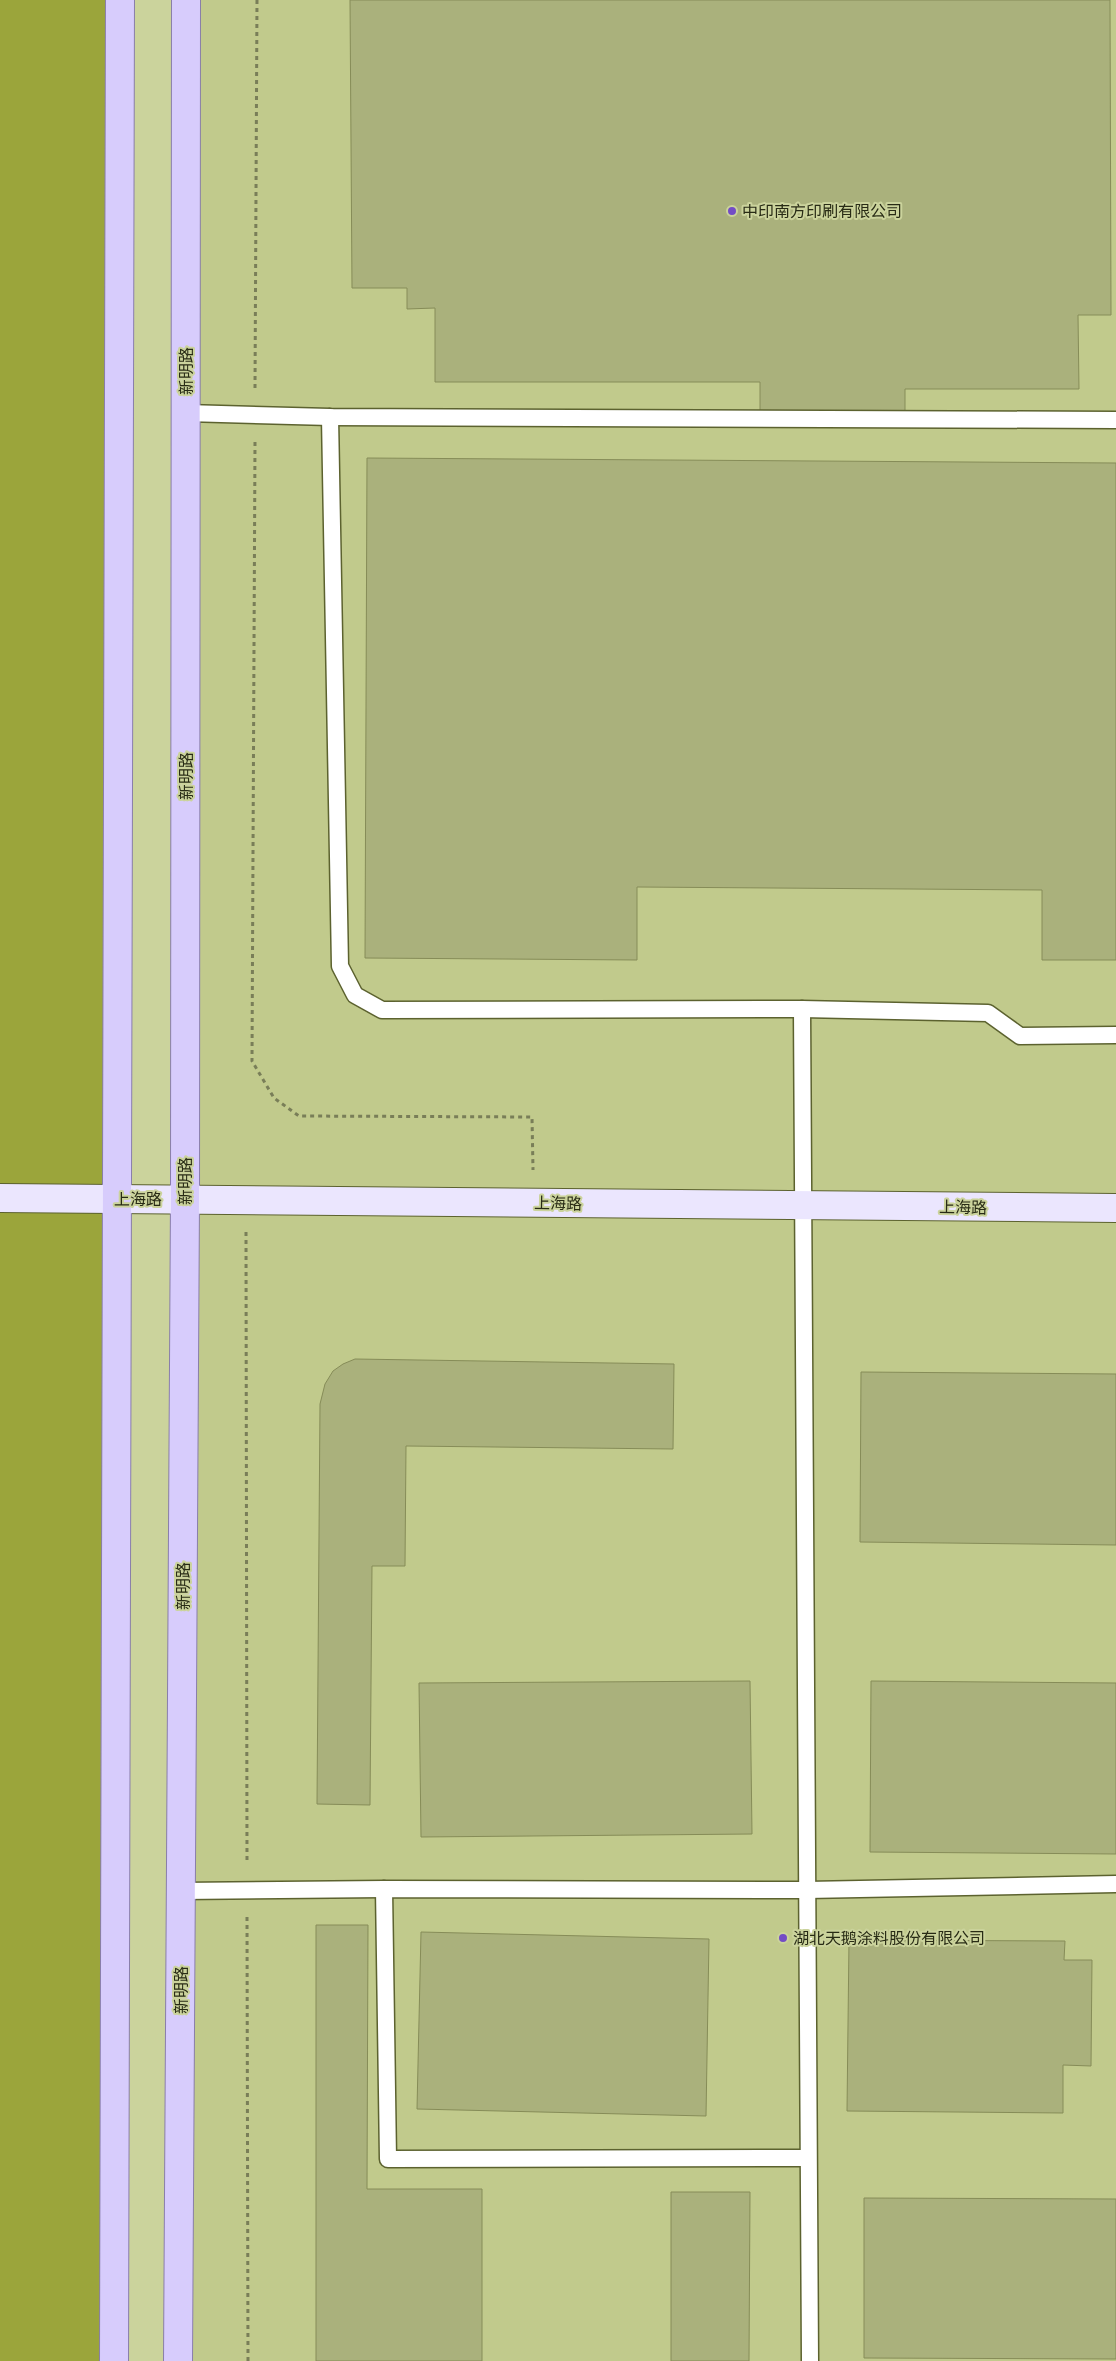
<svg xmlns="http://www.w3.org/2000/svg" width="1116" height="2361" font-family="'Roboto Condensed','Noto Sans SC',sans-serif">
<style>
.built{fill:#c1ca8c}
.green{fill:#9ba53b}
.building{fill:#aab17c;stroke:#868c58}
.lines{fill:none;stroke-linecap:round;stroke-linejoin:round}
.lane-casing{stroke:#5c622f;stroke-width:19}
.secondary-casing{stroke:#5c622f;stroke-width:30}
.primary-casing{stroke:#897eaa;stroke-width:30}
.path{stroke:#797e58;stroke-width:3;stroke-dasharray:4 4;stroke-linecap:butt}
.lane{stroke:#fff;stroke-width:16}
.secondary{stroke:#ebe6fe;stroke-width:28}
.primary{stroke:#d7ccfc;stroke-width:28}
.poi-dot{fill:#734cc5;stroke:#cbd39c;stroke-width:2}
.labels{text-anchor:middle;stroke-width:4;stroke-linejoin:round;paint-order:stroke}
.poi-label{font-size:16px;fill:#282b15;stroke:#cbd39c;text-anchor:start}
.street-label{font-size:16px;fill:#282b15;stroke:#cbd39c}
</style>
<rect width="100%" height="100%" fill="#cbd39c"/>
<polygon class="built" points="186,0 1116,0 1116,2361 180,2361"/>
<polygon class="green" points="0,0 120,0 114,2361 0,2361"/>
<g class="building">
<polygon points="350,0 1110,0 1111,315 1078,315 1079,389 905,389 905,412 760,412 760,382 435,382 435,308 407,309 407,288 352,288"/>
<polygon points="367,458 1116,463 1116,960 1042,960 1042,890 637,887 637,960 365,958"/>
<polygon points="355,1359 674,1364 673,1449 406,1446 405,1566 372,1566 370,1805 317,1804 320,1404 325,1384 333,1371 343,1364"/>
<polygon points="861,1372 1116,1374 1116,1545 860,1542"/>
<polygon points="750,1681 752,1834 421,1837 419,1683"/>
<polygon points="871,1681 1116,1683 1116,1854 870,1852"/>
<polygon points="316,1925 368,1925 367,2189 482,2189 482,2361 316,2361"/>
<polygon points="421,1932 709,1939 706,2116 417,2109"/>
<polygon points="849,1940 1065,1941 1064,1960 1092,1960 1091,2066 1063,2065 1063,2113 847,2111"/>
<polygon points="671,2192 750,2192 749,2361 671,2361"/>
<polygon points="864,2198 1116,2199 1116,2359 864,2358"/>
</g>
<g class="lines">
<defs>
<g id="lane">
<polyline points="186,413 330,417 1116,420"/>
<polyline points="330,417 340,966 355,995 382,1010 802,1009 810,2361"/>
<polyline points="802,1009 988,1013 1020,1036 1116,1035"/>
<polyline points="181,1891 384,1889"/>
<polyline points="808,2158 388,2159 384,1889 807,1890 1116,1884"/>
</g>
<polyline id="secondary" points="0,1198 1116,1208"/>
<g id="primary">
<polyline points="114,2361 120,0"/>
<polyline points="178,2361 185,1199 186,0"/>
</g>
</defs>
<use href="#lane" class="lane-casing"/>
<use href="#secondary" class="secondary-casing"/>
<use href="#primary" class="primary-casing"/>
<g class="path">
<polyline points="255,388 257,0"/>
<polyline points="255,442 252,1061 274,1098 299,1116 532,1117 533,1170"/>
<polyline points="246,1232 247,1863"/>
<polyline points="247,1917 248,2361"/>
</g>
<use href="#lane" class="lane"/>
<use href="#secondary" class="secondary"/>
<use href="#primary" class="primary"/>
</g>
<g class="poi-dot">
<circle cx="732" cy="211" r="5"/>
<circle cx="783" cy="1938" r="5"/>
</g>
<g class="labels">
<g class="poi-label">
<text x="742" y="217">中印南方印刷有限公司</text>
<text x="793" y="1944">湖北天鹅涂料股份有限公司</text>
</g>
<g class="street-label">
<text transform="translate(186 371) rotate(-90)" y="6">新明路</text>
<text transform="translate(186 776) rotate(-90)" y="6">新明路</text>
<text transform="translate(185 1181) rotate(-90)" y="6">新明路</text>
<text x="138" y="1205">上海路</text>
<text transform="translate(558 1203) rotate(1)" y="6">上海路</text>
<text transform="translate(963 1207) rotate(1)" y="6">上海路</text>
<text transform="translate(183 1586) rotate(-90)" y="6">新明路</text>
<text transform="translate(181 1990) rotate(-90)" y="6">新明路</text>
</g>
</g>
</svg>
